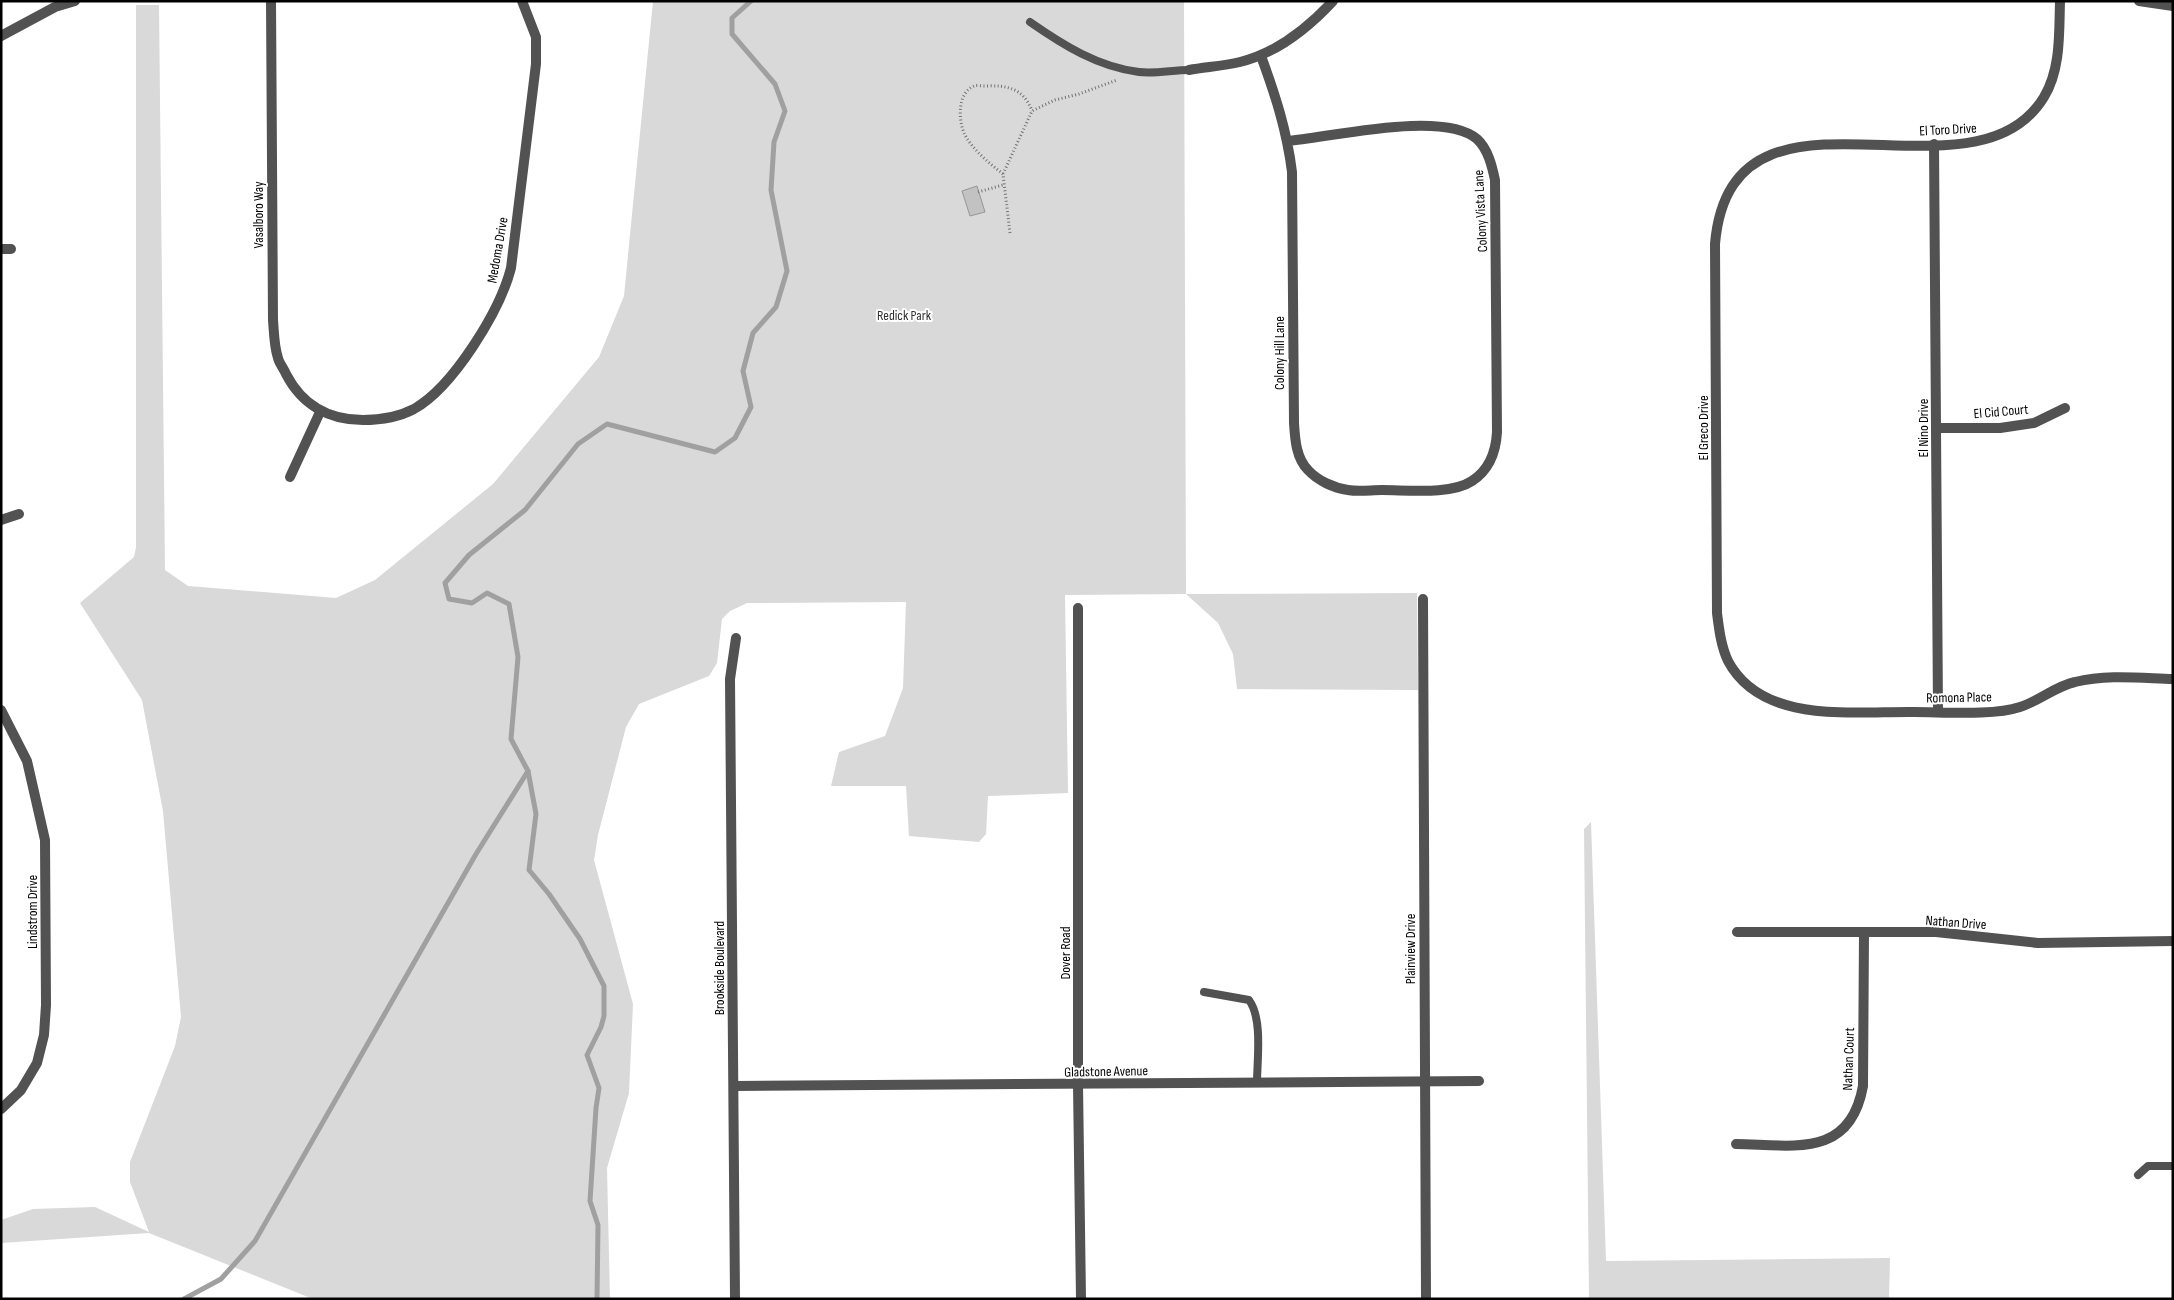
<svg xmlns="http://www.w3.org/2000/svg" width="2174" height="1300" font-family="'Sofia Sans Condensed',sans-serif">
<style>
.green{fill:#d9d9d9}
.lines{fill:none;stroke-linecap:round;stroke-linejoin:round}
.stream{stroke:#a0a0a0;stroke-width:5}
.building{fill:#c2c2c2;stroke:#969696}
.path{stroke:#747474;stroke-width:3;stroke-dasharray:1 2.5;stroke-linecap:butt}
.lane{stroke:#525252;stroke-width:8}
.street{stroke:#525252;stroke-width:10}
.labels{text-anchor:middle;stroke-width:4;stroke-linejoin:round;paint-order:stroke}
.street-label{font-size:14px;fill:#000;stroke:#fff}
.park-label{font-size:14px;fill:#303030;stroke:#fff}
</style>
<rect width="100%" height="100%" fill="#fff"/>
<g class="green">
<polygon points="653,1 1184,1 1186,594 1417,593 1418,690 1237,689 1233,654 1218,623 1186,594 1065,595 1068,793 988,796 986,834 979,842 909,836 906,786 831,786 839,752 885,736 903,688 906,602 747,603 730,611 722,619 717,663 709,676 639,704 626,727 598,835 594,860 633,1004 629,1093 607,1168 610,1299 313,1299 149,1233 1,1243 1,1220 33,1209 95,1207 149,1232 130,1182 130,1162 175,1046 181,1017 163,811 142,700 80,603 134,557 136,547 136,5 159,5 165,570 188,586 336,598 375,580 493,484 599,357 624,296"/>
<polygon points="1591,822 1606,1261 1890,1258 1889,1299 1589,1299 1584,829"/>
</g>
<g class="lines">
<g class="stream">
<polyline points="184,1299 221,1279 255,1241 476,854 528,771"/>
<polyline points="597,1299 598,1225 590,1201 596,1108 599,1088 587,1055 601,1027 604,1016 604,986 580,939 549,894 529,870 536,814 528,771 511,739 518,657 509,604 487,593 472,603 449,599 445,583 469,555 525,510 578,444 607,424 715,452 735,438 751,407 743,371 753,333 776,307 787,271 771,190 774,142 785,111 775,84 732,34 732,18 751,1"/>
</g>
</g>
<polygon class="building" points="977,186 985,212 970,216 962,191"/>
<g class="lines">
<g class="path">
<path d="M1003 174C989 163 973 150 965 135 958 121 957 93 974 86 977 85 982 86 986 86 1008 85 1024 89 1032 111"/>
<polyline points="978,192 1003,185"/>
<polyline points="1010,233 1003,174 1032,111 1055,100 1079,94 1117,80"/>
</g>
<g class="lane">
<path d="M1030 22C1063 45 1098 67 1139 72 1155 74 1173 70 1189 70"/>
<path d="M1204 992 1249 1000C1263 1019 1257 1060 1257 1083"/>
<polyline points="2138,1175 2148,1166 2173,1166"/>
</g>
<g class="street">
<path d="M271 1 273 320C274 332 274 346 278 358 279 363 284 369 286 374 302 405 329 420 363 420 381 420 397 418 414 409 453 387 500 311 511 268L536 64V37L522 1"/>
<path d="M2060 1C2059 33 2061 69 2044 97 1973 215 1731 56 1715 244L1717 613C1719 629 1721 646 1728 661 1762 725 1854 711 1914 712 1944 712 1993 716 2020 707 2039 701 2056 686 2075 682 2107 674 2140 678 2173 679"/>
<polyline points="2139,1 2173,6"/>
<polyline points="1,36 55,7 75,1"/>
<path d="M1261 56C1275 94 1287 131 1292 172L1294 423C1295 439 1296 458 1308 470 1318 481 1334 488 1348 490 1359 492 1371 490 1382 490 1408 490 1451 495 1472 481 1489 470 1496 451 1497 432L1495 180C1492 166 1488 149 1477 139 1443 110 1332 137 1288 141"/>
<path d="M1189 70C1206 67 1223 66 1240 62 1277 53 1307 29 1333 1"/>
<polyline points="1934,144 1938,712"/>
<polyline points="1,249 11,249"/>
<polyline points="1936,428 2000,428 2034,423 2065,408"/>
<polyline points="290,477 320,412"/>
<polyline points="1,520 19,514"/>
<polyline points="1423,599 1426,1299"/>
<polyline points="1078,608 1078,1085 1081,1299"/>
<polyline points="1,710 27,761 45,840 46,1005 44,1035 37,1063 21,1090 1,1109"/>
<polyline points="1737,932 1936,932 2038,943 2173,941"/>
<polyline points="734,1086 1479,1081"/>
<path d="M1736 1144C1793 1145 1850 1159 1863 1086L1864 932"/>
<polyline points="735,1299 730,679 736,638"/>
</g>
</g>
<g class="labels">
<g class="street-label">
<text transform="translate(1948 129) rotate(-3)" y="5">El Toro Drive</text>
<text transform="translate(1480 211) rotate(-93)" y="5">Colony Vista Lane</text>
<text transform="translate(258 215) rotate(-90)" y="5">Vasalboro Way</text>
<text transform="translate(497 250) rotate(-80)" y="5">Medoma Drive</text>
<text transform="translate(1279 353) rotate(-90)" y="5">Colony Hill Lane</text>
<text transform="translate(2001 411) rotate(-5)" y="5">El Cid Court</text>
<text transform="translate(1703 428) rotate(-90)" y="5">El Greco Drive</text>
<text transform="translate(1923 428) rotate(-90)" y="5">El Nino Drive</text>
<text transform="translate(1959 697) rotate(-1)" y="5">Romona Place</text>
<text transform="translate(32 912) rotate(-90)" y="5">Lindstrom Drive</text>
<text transform="translate(1956 922) rotate(4)" y="5">Nathan Drive</text>
<text transform="translate(1410 949) rotate(-90)" y="5">Plainview Drive</text>
<text transform="translate(1065 953) rotate(-90)" y="5">Dover Road</text>
<text transform="translate(719 968) rotate(-90)" y="5">Brookside Boulevard</text>
<text transform="translate(1848 1059) rotate(-88)" y="5">Nathan Court</text>
<text transform="translate(1106 1071) rotate(-1)" y="5">Gladstone Avenue</text>
</g>
<g class="park-label">
<text x="904" y="320">Redick Park</text>
</g>
</g>
<rect width="2174" height="1300" fill="none" stroke="#000000" stroke-width="5"/>
</svg>
